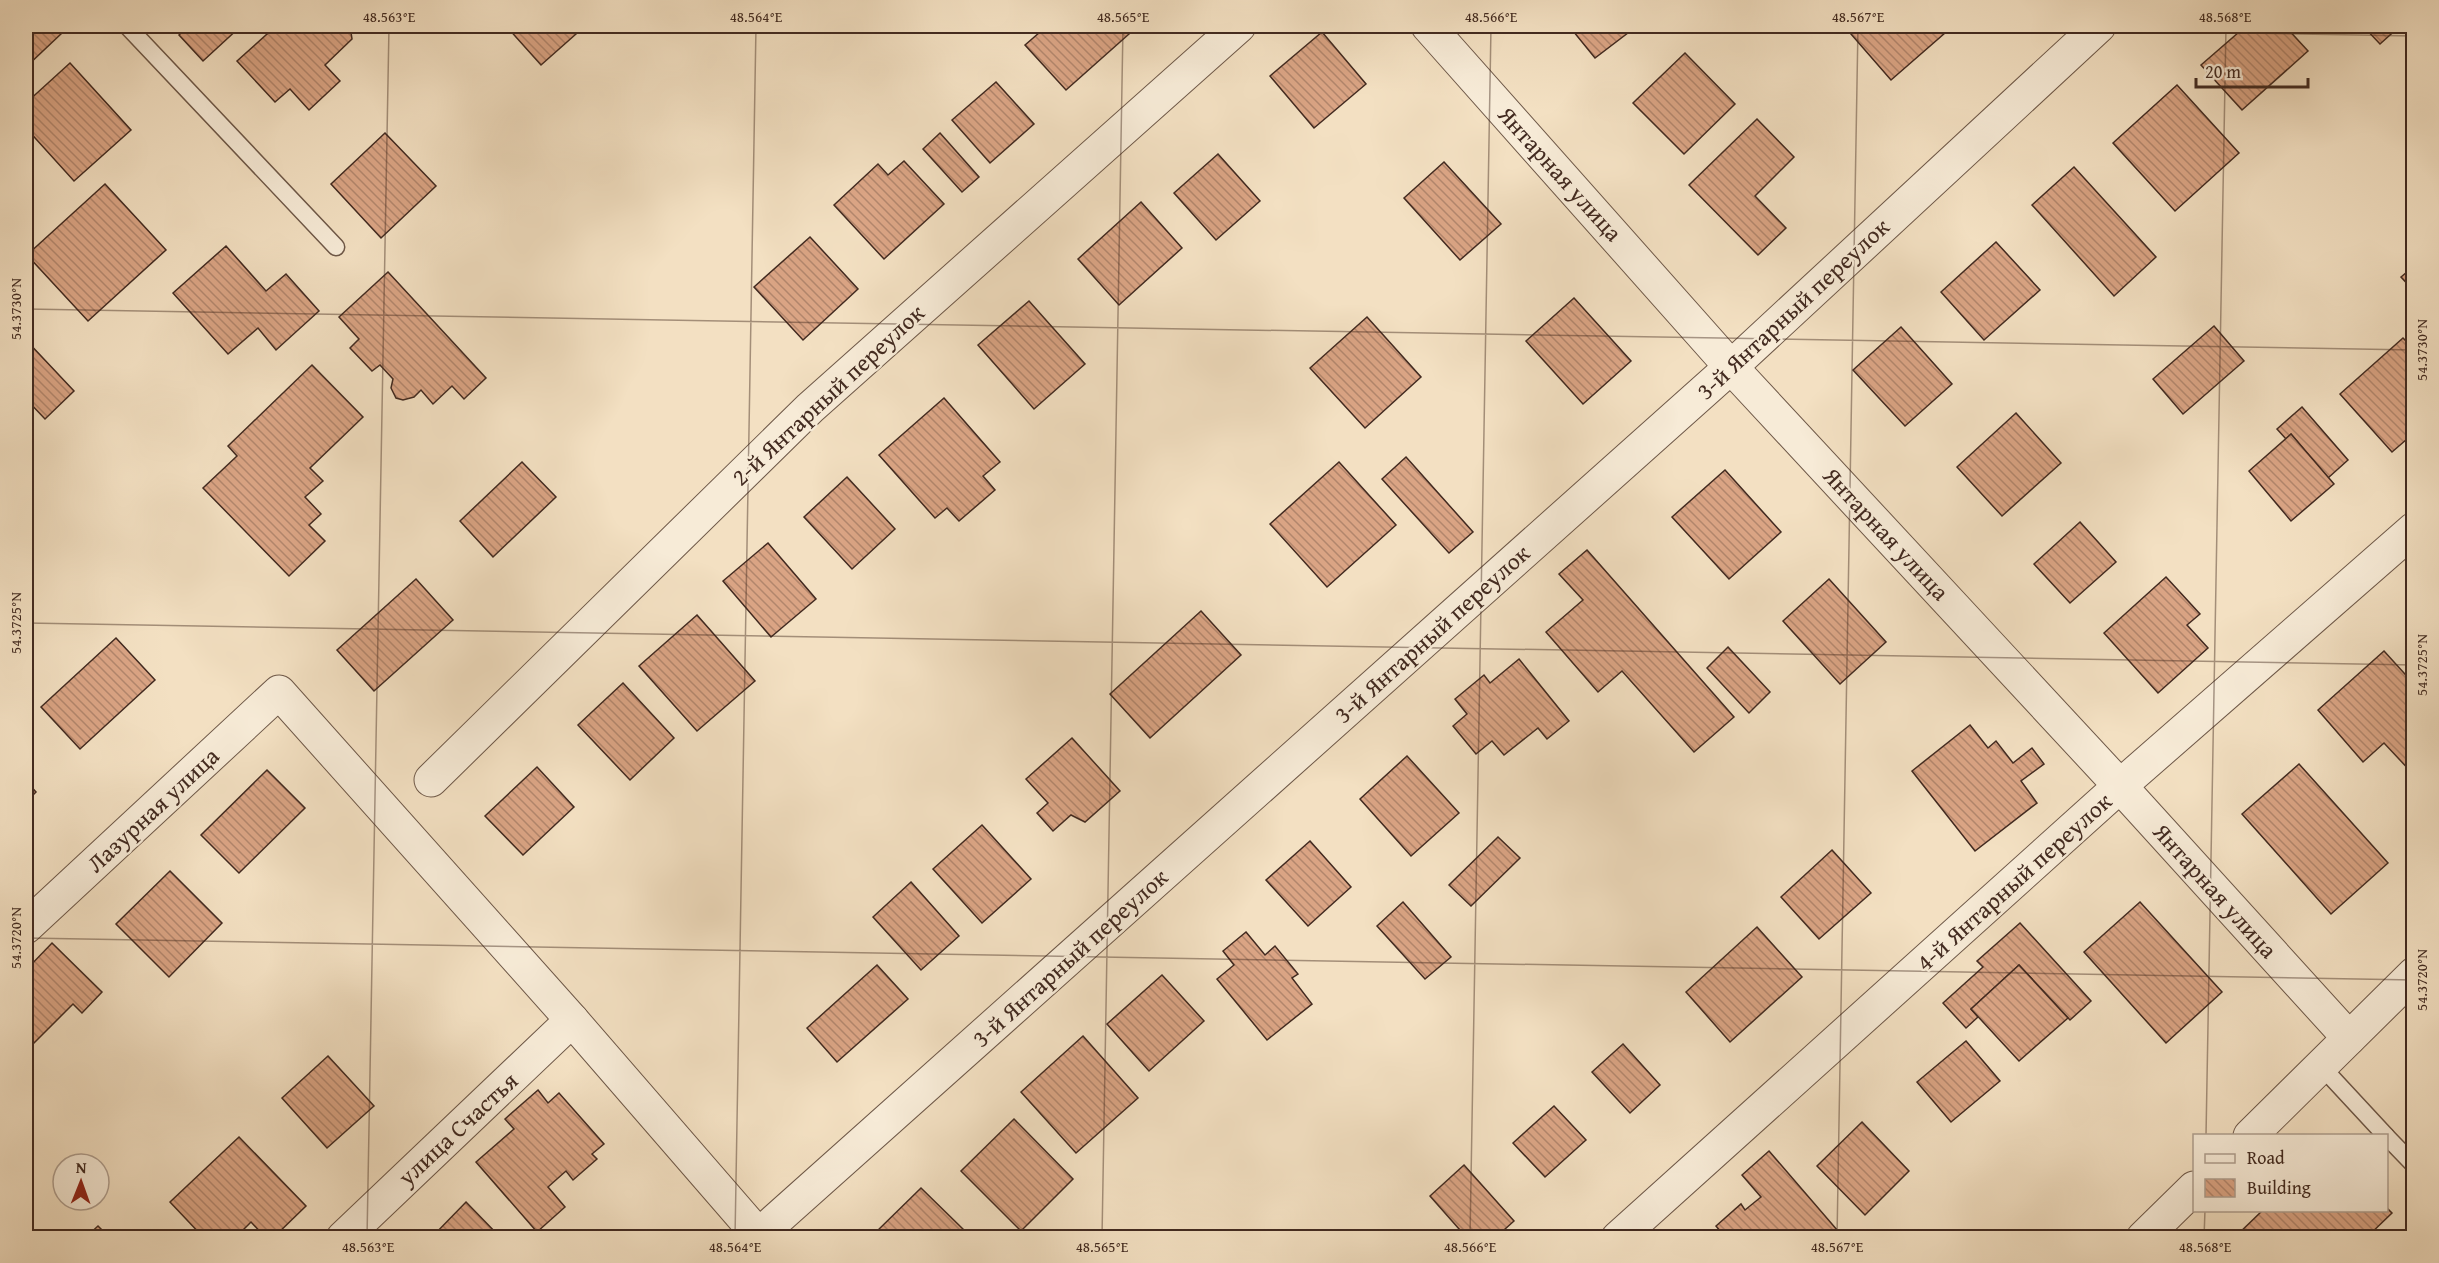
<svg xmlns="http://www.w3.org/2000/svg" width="2439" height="1263" font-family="'Gentium Book Plus',serif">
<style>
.building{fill:url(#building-back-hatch);stroke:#422a20;stroke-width:1.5}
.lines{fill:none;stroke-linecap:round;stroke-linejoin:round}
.lane-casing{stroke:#6e5848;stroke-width:19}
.street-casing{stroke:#6e5848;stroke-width:35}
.lane{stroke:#f7ebd7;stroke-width:16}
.street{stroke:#f7ebd7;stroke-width:33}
.ticks{fill:none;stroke:#422a20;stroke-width:1.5;stroke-opacity:0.45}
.labels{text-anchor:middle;stroke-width:4.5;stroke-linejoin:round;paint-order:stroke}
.street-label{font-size:24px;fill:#422a20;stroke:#f7ebd7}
.neatline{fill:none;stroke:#422a20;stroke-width:2}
.ticks-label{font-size:15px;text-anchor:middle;fill:#422a20}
</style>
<defs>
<pattern id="building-back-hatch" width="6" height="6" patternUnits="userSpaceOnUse" patternTransform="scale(1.5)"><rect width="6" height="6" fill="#daa484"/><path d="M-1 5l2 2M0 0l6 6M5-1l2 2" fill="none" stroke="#b2866c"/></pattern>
</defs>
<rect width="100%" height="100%" fill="#f3e0c2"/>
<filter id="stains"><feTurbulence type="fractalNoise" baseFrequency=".00333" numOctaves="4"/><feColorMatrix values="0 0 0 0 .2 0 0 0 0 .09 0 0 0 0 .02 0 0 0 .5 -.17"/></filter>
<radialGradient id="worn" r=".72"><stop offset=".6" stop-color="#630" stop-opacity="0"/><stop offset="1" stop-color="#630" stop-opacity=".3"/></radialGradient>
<g class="building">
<polygon points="26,26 55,26 62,33 26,67"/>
<polygon points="188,26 210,26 212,28 219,26 241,26 203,61 179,35"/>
<polygon points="276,26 350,26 352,39 325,65 340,81 309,110 290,89 275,102 237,61"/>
<polygon points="506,26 585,26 541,65"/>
<polygon points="1047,26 1121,26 1129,34 1066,90 1025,45"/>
<polygon points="1569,26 1637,26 1595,58"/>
<polygon points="1844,26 1953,26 1891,80"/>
<polygon points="2246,26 2285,26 2308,51 2242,110 2201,65"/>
<polygon points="2363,26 2400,26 2380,44"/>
<polygon points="1322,32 1366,84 1314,128 1270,76"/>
<polygon points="1685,53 1735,104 1684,154 1633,103"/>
<polygon points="70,63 131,130 74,181 26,128 26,103"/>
<polygon points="996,82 1034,124 990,163 952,120"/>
<polygon points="2177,85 2239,153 2175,211 2113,143"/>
<polygon points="1757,119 1794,157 1755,196 1786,228 1758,255 1689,185"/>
<polygon points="385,133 436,186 381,238 331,184"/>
<polygon points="940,133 979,177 962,192 923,149"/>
<polygon points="1218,154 1260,201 1216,240 1174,193"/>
<polygon points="904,161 944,204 884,259 834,205 878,164 888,175"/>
<polygon points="1444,162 1501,224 1460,260 1404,198"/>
<polygon points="2074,167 2156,257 2114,296 2032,205"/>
<polygon points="105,184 166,250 88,321 27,255"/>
<polygon points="1141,202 1182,248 1119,305 1078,259"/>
<polygon points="810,237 858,289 803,340 754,287"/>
<polygon points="1996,242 2040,290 1984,340 1941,292"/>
<polygon points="226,246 266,291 286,274 319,311 276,350 258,328 228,354 173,293"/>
<polygon points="2414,266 2414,291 2401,277"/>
<polygon points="388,272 486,378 464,399 452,386 433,404 421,390 414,397 403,400 396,398 391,388 393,379 380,365 372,371 350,348 359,339 339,317"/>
<polygon points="1574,298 1631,361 1583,404 1526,341"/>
<polygon points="1029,301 1085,364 1034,409 978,345"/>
<polygon points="1367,317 1421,377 1365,428 1310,368"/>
<polygon points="2214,326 2244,361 2183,414 2153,379"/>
<polygon points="1901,327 1952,384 1905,426 1853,370"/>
<polygon points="2403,338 2414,349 2414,433 2392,452 2340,394"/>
<polygon points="26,340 74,391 45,419 26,399"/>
<polygon points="312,365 363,417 310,468 323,481 305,497 321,514 309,525 325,541 289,576 203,488 237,456 228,446"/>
<polygon points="944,398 1000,462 983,476 995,490 959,521 947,508 935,518 879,455"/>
<polygon points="2302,407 2348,460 2328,478 2291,434 2286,439 2277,429"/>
<polygon points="2016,413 2061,463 2002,516 1957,467"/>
<polygon points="2291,434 2334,484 2291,521 2249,471"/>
<polygon points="1406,457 1473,532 1449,553 1382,479"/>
<polygon points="522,462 556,497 493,557 460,521"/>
<polygon points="1339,462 1396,525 1327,587 1270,524"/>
<polygon points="1725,470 1781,532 1729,579 1672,517"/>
<polygon points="847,477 895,529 852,569 804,517"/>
<polygon points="2080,522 2116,562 2070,603 2034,564"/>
<polygon points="768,543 816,599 771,637 723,581"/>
<polygon points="1587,550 1734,717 1694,752 1622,671 1598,692 1546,632 1583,600 1559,574"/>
<polygon points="2166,577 2200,614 2187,625 2208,648 2158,693 2104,633"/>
<polygon points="416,579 453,620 374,691 337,650"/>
<polygon points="1829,579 1886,642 1840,684 1783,621"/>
<polygon points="1201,611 1241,655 1150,738 1110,694"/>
<polygon points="697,615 755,681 697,731 639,666"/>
<polygon points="2414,624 2414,636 2408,629"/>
<polygon points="116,638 155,680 80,749 41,707"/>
<polygon points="1728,647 1770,692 1749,713 1707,668"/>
<polygon points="2384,651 2414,684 2414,775 2384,743 2363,762 2318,710"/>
<polygon points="1519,659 1569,721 1547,739 1538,728 1504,755 1492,741 1476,754 1453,726 1467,714 1455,699 1484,675 1490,683"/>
<polygon points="623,683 674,738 630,780 578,725"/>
<polygon points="1970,725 1988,748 1996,741 2013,763 2032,748 2044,764 2021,781 2037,803 1975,851 1912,771"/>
<polygon points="1072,738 1120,791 1085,822 1071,815 1053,831 1037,813 1048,803 1026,779"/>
<polygon points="1407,756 1459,813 1411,856 1360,799"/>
<polygon points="2299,764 2388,863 2331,914 2242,814"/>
<polygon points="537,767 574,807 523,855 485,816"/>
<polygon points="267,770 305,808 239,873 201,835"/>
<polygon points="26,781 36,792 26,802"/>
<polygon points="982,825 1031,879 982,923 933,869"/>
<polygon points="1498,837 1520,858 1471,906 1449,885"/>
<polygon points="1310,841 1351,887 1308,926 1266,880"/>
<polygon points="1832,850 1871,893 1819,939 1781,897"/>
<polygon points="170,871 222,923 169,977 116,924"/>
<polygon points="911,882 959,936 921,970 873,917"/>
<polygon points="1403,902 1451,957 1425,979 1377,926"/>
<polygon points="2140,902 2222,992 2166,1043 2084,952"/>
<polygon points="2020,923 2091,1001 2070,1020 2019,965 1971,1009 1978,1017 1966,1028 1943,1003 1983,967 1977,961"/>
<polygon points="1757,927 1802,977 1730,1042 1686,992"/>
<polygon points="1246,932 1265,955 1275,946 1298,974 1292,978 1312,1004 1267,1040 1217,979 1234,965 1223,951"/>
<polygon points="52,943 102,992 82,1013 73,1004 30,1047 26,1043 26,970"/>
<polygon points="877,965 908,999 837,1062 807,1028"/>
<polygon points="2019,965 2068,1018 2019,1061 1971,1009"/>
<polygon points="1162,975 1204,1021 1149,1071 1107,1024"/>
<polygon points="1083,1036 1138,1098 1076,1153 1021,1092"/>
<polygon points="1966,1041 2000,1081 1951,1122 1917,1082"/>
<polygon points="1623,1044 1660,1085 1630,1113 1592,1072"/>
<polygon points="328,1056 374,1106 327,1148 282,1098"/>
<polygon points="538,1090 548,1103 559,1093 604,1144 592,1154 597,1159 573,1180 566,1171 548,1187 565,1207 537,1232 476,1162 514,1129 505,1119"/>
<polygon points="1554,1106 1586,1140 1545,1177 1513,1143"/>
<polygon points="1014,1119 1073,1179 1021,1231 961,1171"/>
<polygon points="1862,1122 1909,1171 1865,1215 1817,1166"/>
<polygon points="239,1137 306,1206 273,1238 266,1238 251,1222 235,1238 204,1238 170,1202"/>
<polygon points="1769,1151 1844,1238 1726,1238 1716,1226 1741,1204 1745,1210 1761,1197 1742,1175"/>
<polygon points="1464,1165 1514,1221 1495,1238 1467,1238 1430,1196"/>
<polygon points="921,1188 965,1231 958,1238 879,1238 875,1233"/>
<polygon points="466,1202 501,1238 431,1238"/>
<polygon points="2386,1207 2392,1213 2366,1238 2234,1238 2263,1210 2386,1210"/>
<polygon points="98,1226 110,1238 85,1238"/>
</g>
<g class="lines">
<defs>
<g id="lane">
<polyline points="127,26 336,247"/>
<polyline points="2322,1067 2386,1136"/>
<polyline points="2386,1136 2414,1165"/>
</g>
<g id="street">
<polyline points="1428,26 1731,367 2120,786 2349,1038"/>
<polyline points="431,780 810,408 1239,26"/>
<polyline points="26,927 279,692 572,1020 761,1238"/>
<polyline points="2250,1136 2414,974"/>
<polyline points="759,1235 1731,367 2099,26"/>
<polyline points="343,1238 572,1020"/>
<polyline points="1618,1238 2120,786 2414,529"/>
<polyline points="2143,1238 2194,1188"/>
</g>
</defs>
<use href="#lane" class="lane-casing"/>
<use href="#street" class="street-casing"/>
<use href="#lane" class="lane"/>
<use href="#street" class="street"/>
</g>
<path class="ticks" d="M1825 26 2414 36M26 309 2414 350M26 623 2414 665M26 938 2414 980M2206 1136 2226 26M367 1238 389 26M735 1238 756 26M1102 1238 1123 26M1470 1238 1491 26M1837 1238 1858 26M2204 1238 2205 1210"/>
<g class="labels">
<g class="street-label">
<text transform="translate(1560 174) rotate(48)" y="8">Янтарная улица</text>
<text transform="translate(1793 309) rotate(-43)" y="8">3-й Янтарный переулок</text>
<text transform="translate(828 395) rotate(-43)" y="8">2-й Янтарный переулок</text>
<text transform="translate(1886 534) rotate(47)" y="8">Янтарная улица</text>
<text transform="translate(1432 634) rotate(-42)" y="8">3-й Янтарный переулок</text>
<text transform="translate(153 810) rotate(-43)" y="8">Лазурная улица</text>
<text transform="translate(2014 882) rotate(-42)" y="8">4-й Янтарный переулок</text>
<text transform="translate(2215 891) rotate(48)" y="8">Янтарная улица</text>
<text transform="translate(1070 958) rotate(-42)" y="8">3-й Янтарный переулок</text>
<text transform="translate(458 1129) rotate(-43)" y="8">улица Счастья</text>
</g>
</g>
<rect width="2439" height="1263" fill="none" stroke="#f3e0c2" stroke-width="66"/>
<rect x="2193" y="1134" width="195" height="78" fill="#f7ebd7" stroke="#af9e8e" stroke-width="1.5"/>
<rect x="2205" y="1154" width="30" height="9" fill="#f7ebd7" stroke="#af9e8e" stroke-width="1.5"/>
<text x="2247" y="1164" font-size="18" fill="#422a20">Road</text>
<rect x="2205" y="1179" width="30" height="18" fill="url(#building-back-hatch)" stroke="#af9e8e" stroke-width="1.5"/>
<text x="2247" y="1194" font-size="18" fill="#422a20">Building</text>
<g transform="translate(81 1182) rotate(1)"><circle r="28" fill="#f7ebd7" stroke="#af9e8e" stroke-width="1.5"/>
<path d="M0-4.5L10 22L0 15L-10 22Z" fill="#8f2418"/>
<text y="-9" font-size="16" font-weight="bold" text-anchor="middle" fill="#422a20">N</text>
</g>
<path d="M2196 78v9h112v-9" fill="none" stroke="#422a20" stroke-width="3"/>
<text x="2205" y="78" font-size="18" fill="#422a20" stroke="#f7ebd7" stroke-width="4.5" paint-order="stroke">20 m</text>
<rect x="33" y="33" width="2373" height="1197" class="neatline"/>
<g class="ticks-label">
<text x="389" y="22">48.563°E</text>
<text x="756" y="22">48.564°E</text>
<text x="1123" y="22">48.565°E</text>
<text x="1491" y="22">48.566°E</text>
<text x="1858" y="22">48.567°E</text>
<text x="2225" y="22">48.568°E</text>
<text transform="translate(16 309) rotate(-90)" y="5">54.3730°N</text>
<text transform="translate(2422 350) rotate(-90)" y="5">54.3730°N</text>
<text transform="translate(16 623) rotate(-90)" y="5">54.3725°N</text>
<text transform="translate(2422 665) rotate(-90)" y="5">54.3725°N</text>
<text transform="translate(16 938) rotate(-90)" y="5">54.3720°N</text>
<text transform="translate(2422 980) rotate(-90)" y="5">54.3720°N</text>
<text x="368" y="1252">48.563°E</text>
<text x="735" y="1252">48.564°E</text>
<text x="1102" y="1252">48.565°E</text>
<text x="1470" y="1252">48.566°E</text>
<text x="1837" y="1252">48.567°E</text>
<text x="2205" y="1252">48.568°E</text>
</g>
<rect width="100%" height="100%" filter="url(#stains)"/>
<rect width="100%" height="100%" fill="url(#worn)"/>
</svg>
